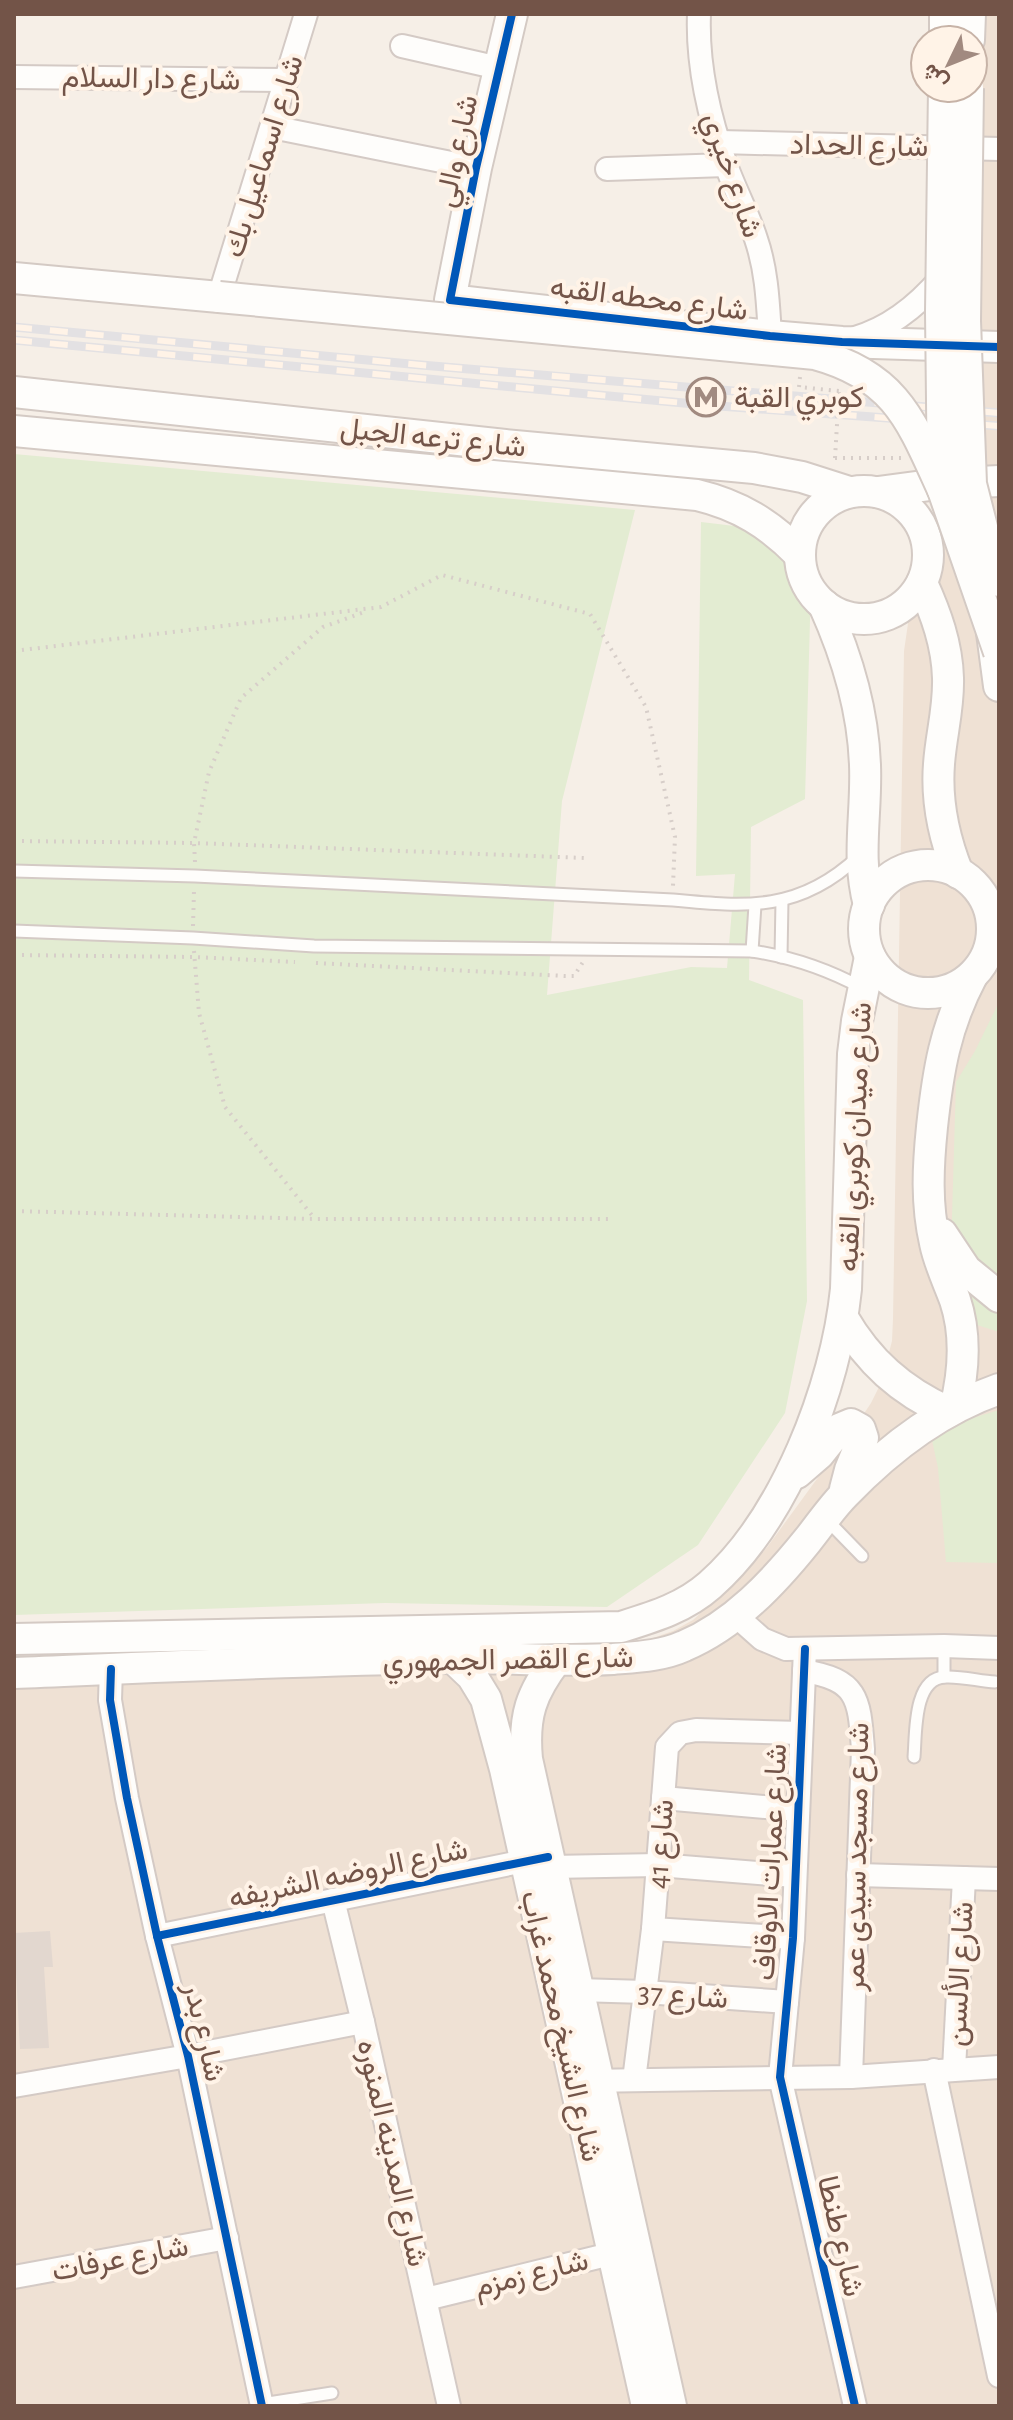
<svg xmlns="http://www.w3.org/2000/svg" width="1013" height="2420" font-family="'Alegreya Sans',Vazirmatn,sans-serif">
<style>
.residential{fill:#efe1d4}
.green{fill:#e3ecd2}
.building{fill:#e2d7cf}
.lines{fill:none;stroke-linecap:round;stroke-linejoin:round}
.lane-casing{stroke:#d4cac5;stroke-width:15}
.street-casing{stroke:#d4cac5;stroke-width:26}
.secondary-casing{stroke:#d4cac4;stroke-width:34}
.path{stroke:#d7cec9;stroke-width:4;stroke-dasharray:2 6;stroke-linecap:butt}
.lane{stroke:#fefdfb;stroke-width:11}
.street{stroke:#fefdfb;stroke-width:22}
.secondary{stroke:#fefdfb;stroke-width:30}
.rail-casing{stroke:#e3e1e3;stroke-width:9}
.rail{stroke:#fff3e7;stroke-width:6;stroke-dasharray:18;stroke-linecap:butt}
.secondary-bridge-casing{stroke:#d4cac4;stroke-width:34;stroke-linecap:butt}
.path-bridge{stroke:#d7cec9;stroke-width:4;stroke-dasharray:2 6;stroke-linecap:butt}
.secondary-bridge{stroke:#fefdfb;stroke-width:30}
.cycleway-casing{stroke:#fff3e7;stroke-width:13}
.cycleway{stroke:#0057b8;stroke-width:8}
.labels{text-anchor:middle;stroke-width:8;stroke-linejoin:round;paint-order:stroke}
.street-label{font-size:30px;fill:#735448;stroke:#fff3e7}
.poi-label{font-size:30px;fill:#735448;stroke:#fff3e7;text-anchor:start}
</style>
<rect width="100%" height="100%" fill="#f6efe7"/>
<polygon class="residential" points="959,14 999,14 999,2406 14,2406 14,1657 494,1644 622,1643 650,1639 673,1631 693,1620 748,1569 768,1546 857,1424 871,1403 881,1383 892,1341 893,1319 904,651 913,589 961,440 973,40"/>
<g class="green">
<polygon points="14,454 635,510 562,801 547,995 691,967 727,968 735,874 696,876 701,522 777,531 811,585 805,799 751,827 749,980 803,1000 807,1301 785,1413 698,1545 607,1607 385,1603 14,1615"/>
<polygon points="999,1002 999,1332 971,1323 950,1284 956,1082 975,1051"/>
<polygon points="999,1410 999,1563 946,1562 938,1468 930,1431"/>
</g>
<polygon class="building" points="50,1931 53,1967 44,1967 49,2048 20,2049 14,1933"/>
<g class="lines">
<defs>
<g id="lane">
<path d="M14 871 195 876 673 900C747 907 800 912 859 856"/>
<path d="M14 931 193 938 314 946 752 951C791 957 827 969 862 988"/>
<polyline points="752,951 755,905"/>
<polyline points="781,957 782,900"/>
<polyline points="826,1519 862,1556"/>
<polyline points="944,1646 944,1677"/>
<path d="M914 1757C916 1734 913 1678 945 1677 961 1676 979 1681 995 1682"/>
<polyline points="262,2404 332,2393"/>
</g>
<g id="street">
<path d="M699 14C697 65 709 117 726 165 735 190 748 214 756 239 767 271 768 304 770 336"/>
<polyline points="402,46 499,68"/>
<polyline points="14,77 287,80"/>
<polyline points="272,127 476,168"/>
<polyline points="719,142 999,149"/>
<polyline points="607,169 726,165"/>
<polyline points="219,297 306,14"/>
<path d="M855 338C890 328 918 305 941 278"/>
<polyline points="735,1615 762,1639 786,1649 944,1646 999,1648"/>
<polyline points="805,1649 793,1938 780,2077 855,2406"/>
<polyline points="111,1669 110,1700 127,1798 157,1936 188,2056 262,2406"/>
<path d="M804 1671C859 1680 859 1699 863 1749L851 2077"/>
<polyline points="663,1798 798,1810"/>
<polyline points="551,1867 658,1865 795,1876"/>
<polyline points="858,1875 999,1879"/>
<polyline points="333,1900 363,2022 449,2406"/>
<polyline points="653,1929 793,1938"/>
<polyline points="157,1936 539,1858"/>
<polyline points="578,1990 645,1992 787,2002"/>
<polyline points="954,2069 964,1878"/>
<polyline points="934,2070 999,2376"/>
<polyline points="634,2080 653,1929 667,1747 680,1733 696,1730 801,1733"/>
<polyline points="585,2081 851,2077 999,2067"/>
<polyline points="14,2086 188,2056 363,2022"/>
<polyline points="14,2277 227,2238"/>
<polyline points="426,2299 627,2250"/>
</g>
<g id="secondary">
<polyline points="512,14 476,168 450,300 770,336 842,342 999,347"/>
<polyline points="945,40 945,14"/>
<polyline points="969,40 970,14"/>
<polyline points="14,278 219,297"/>
<polyline points="14,392 505,445 754,468 802,477 849,492"/>
<path d="M14 431 697 495C739 505 770 524 800 555"/>
<circle cx="864" cy="555" r="64"/>
<polyline points="878,492 938,484 999,481"/>
<path d="M922 583C936 614 947 644 948 678 949 708 941 735 939 764 936 802 944 838 958 873"/>
<path d="M824 605C847 656 863 708 865 765 867 814 856 856 869 905"/>
<polyline points="992,633 999,686"/>
<circle cx="928" cy="929" r="64"/>
<polyline points="942,1234 966,1270 999,1297"/>
<path d="M843 1318C868 1361 901 1391 948 1412"/>
<path d="M955 1408C964 1372 967 1336 955 1300 948 1281 939 1263 935 1243 926 1204 928 1166 932 1127 938 1071 945 1027 972 976"/>
<polyline points="797,1473 819,1454 839,1429 851,1424 860,1429 863,1438 850,1470 845,1489"/>
<path d="M14 1639 621 1627C653 1617 684 1608 710 1585 785 1519 836 1387 846 1289L853 1054 857 1021 870 957"/>
<polyline points="452,1657 472,1676 486,1699 505,1769 647,2406"/>
<path d="M557 1659C531 1693 523 1716 527 1759L671 2406"/>
<path d="M14 1673C159 1667 304 1660 450 1658 504 1657 559 1662 613 1659 637 1657 662 1656 684 1646 734 1625 774 1582 807 1541 820 1525 831 1508 845 1494 889 1448 939 1410 999 1389"/>
</g>
</defs>
<use href="#lane" class="lane-casing"/>
<use href="#street" class="street-casing"/>
<use href="#secondary" class="secondary-casing"/>
<g class="path">
<polyline points="800,377 799,387 839,391"/>
<polyline points="835,458 901,458"/>
<polyline points="14,651 381,607 442,575 590,614 646,707 675,837 673,886"/>
<polyline points="14,841 194,843 585,858"/>
<polyline points="195,862 194,843 209,772 241,698 323,627 367,611"/>
<polyline points="193,926 194,891"/>
<polyline points="194,951 199,1013 225,1107 315,1219"/>
<polyline points="14,955 195,957 295,962"/>
<polyline points="316,963 565,976 574,976 583,962"/>
<polyline points="14,1211 315,1219 612,1219"/>
</g>
<use href="#lane" class="lane"/>
<use href="#street" class="street"/>
<use href="#secondary" class="secondary"/>
<defs>
<g id="rail">
<polyline points="14,327 421,365 999,413"/>
<polyline points="14,340 705,405 999,426"/>
</g>
</defs>
<use href="#rail" class="rail-casing"/>
<use href="#rail" class="rail"/>
<defs>
<g id="secondary-bridge">
<polyline points="944,88 941,312 943,490 999,652"/>
<polyline points="968,88 965,321 971,484 983,531 999,581"/>
<path d="M219 297 815 354C896 376 911 420 943 490"/>
</g>
</defs>
<use href="#secondary-bridge" class="secondary-bridge-casing"/>
<polyline class="path-bridge" points="835,458 839,391"/>
<use href="#secondary-bridge" class="secondary-bridge"/>
<defs>
<g id="cycleway">
<polyline points="512,14 476,168 450,300 770,336 842,342 999,347"/>
<polyline points="805,1649 793,1938 780,2077 855,2406"/>
<polyline points="111,1669 110,1700 127,1798 157,1936 188,2056 262,2406"/>
<polyline points="157,1936 548,1857"/>
</g>
</defs>
<use href="#cycleway" class="cycleway-casing"/>
<use href="#cycleway" class="cycleway"/>
</g>
<defs>
<symbol id="metro-ring" viewBox="-11 -11 22 22"><circle r="9.5" fill="#fff3e7" stroke="#a18a80" stroke-width="1.5"/><path d="M-5.5 5V-5H-3L0 0L3-5H5.5V5H3V-.5L0 4L-3-.5V5Z" fill="#a18a80"/></symbol>
</defs>
<g fill-rule="evenodd">
<use href="#metro-ring" x="684" y="375" width="44" height="44"/>
</g>
<g class="labels">
<g class="street-label">
<text transform="translate(151 78) rotate(1)" y="10">شارع دار السلام</text>
<text transform="translate(859 145) rotate(1)" y="10">شارع الحداد</text>
<text transform="translate(456 151) rotate(-78)" y="10">شارع والي</text>
<text transform="translate(263 156) rotate(-73)" y="10">شارع اسماعيل بك</text>
<text transform="translate(733 175) rotate(71)" y="10">شارع خيري</text>
<text transform="translate(649 298) rotate(7)" y="10">شارع محطه القبه</text>
<text transform="translate(433 437) rotate(6)" y="10">شارع ترعه الجبل</text>
<text transform="translate(854 1137) rotate(-87)" y="10">شارع ميدان كوبري القبه</text>
<text transform="translate(508 1659) rotate(-1)" y="10">شارع القصر الجمهوري</text>
<text transform="translate(660 1844) rotate(-86)" y="10">شارع 41</text>
<text transform="translate(856 1857) rotate(-89)" y="10">شارع مسجد سيدى عمر</text>
<text transform="translate(770 1862) rotate(-87)" y="10">شارع عمارات الاوقاف</text>
<text transform="translate(348 1873) rotate(-12)" y="10">شارع الروضه الشريفه</text>
<text transform="translate(959 1974) rotate(-87)" y="10">شارع الألسن</text>
<text transform="translate(683 1995) rotate(4)" y="10">شارع 37</text>
<text transform="translate(562 2026) rotate(77)" y="10">شارع الشيخ محمد غراب</text>
<text transform="translate(205 2032) rotate(77)" y="10">شارع بدر</text>
<text transform="translate(393 2153) rotate(77)" y="10">شارع المدينه المنوره</text>
<text transform="translate(841 2236) rotate(77)" y="10">شارع طنطا</text>
<text transform="translate(120 2258) rotate(-11)" y="10">شارع عرفات</text>
<text transform="translate(531 2273) rotate(-14)" y="10">شارع زمزم</text>
</g>
<g class="poi-label">
<text x="734" y="407">كوبري القبة</text>
</g>
</g>
<rect width="1013" height="2420" fill="none" stroke="#735448" stroke-width="32"/>
<g transform="translate(949 64) rotate(227)"><circle r="38" fill="#fff3e7" stroke="#c7b3a7" stroke-width="2"/>
<path d="M0-6L14 30L0 20L-14 30Z" fill="#a18a80"/>
<text y="-12" font-size="22" font-weight="bold" text-anchor="middle" fill="#735448">ش</text>
</g>
</svg>
